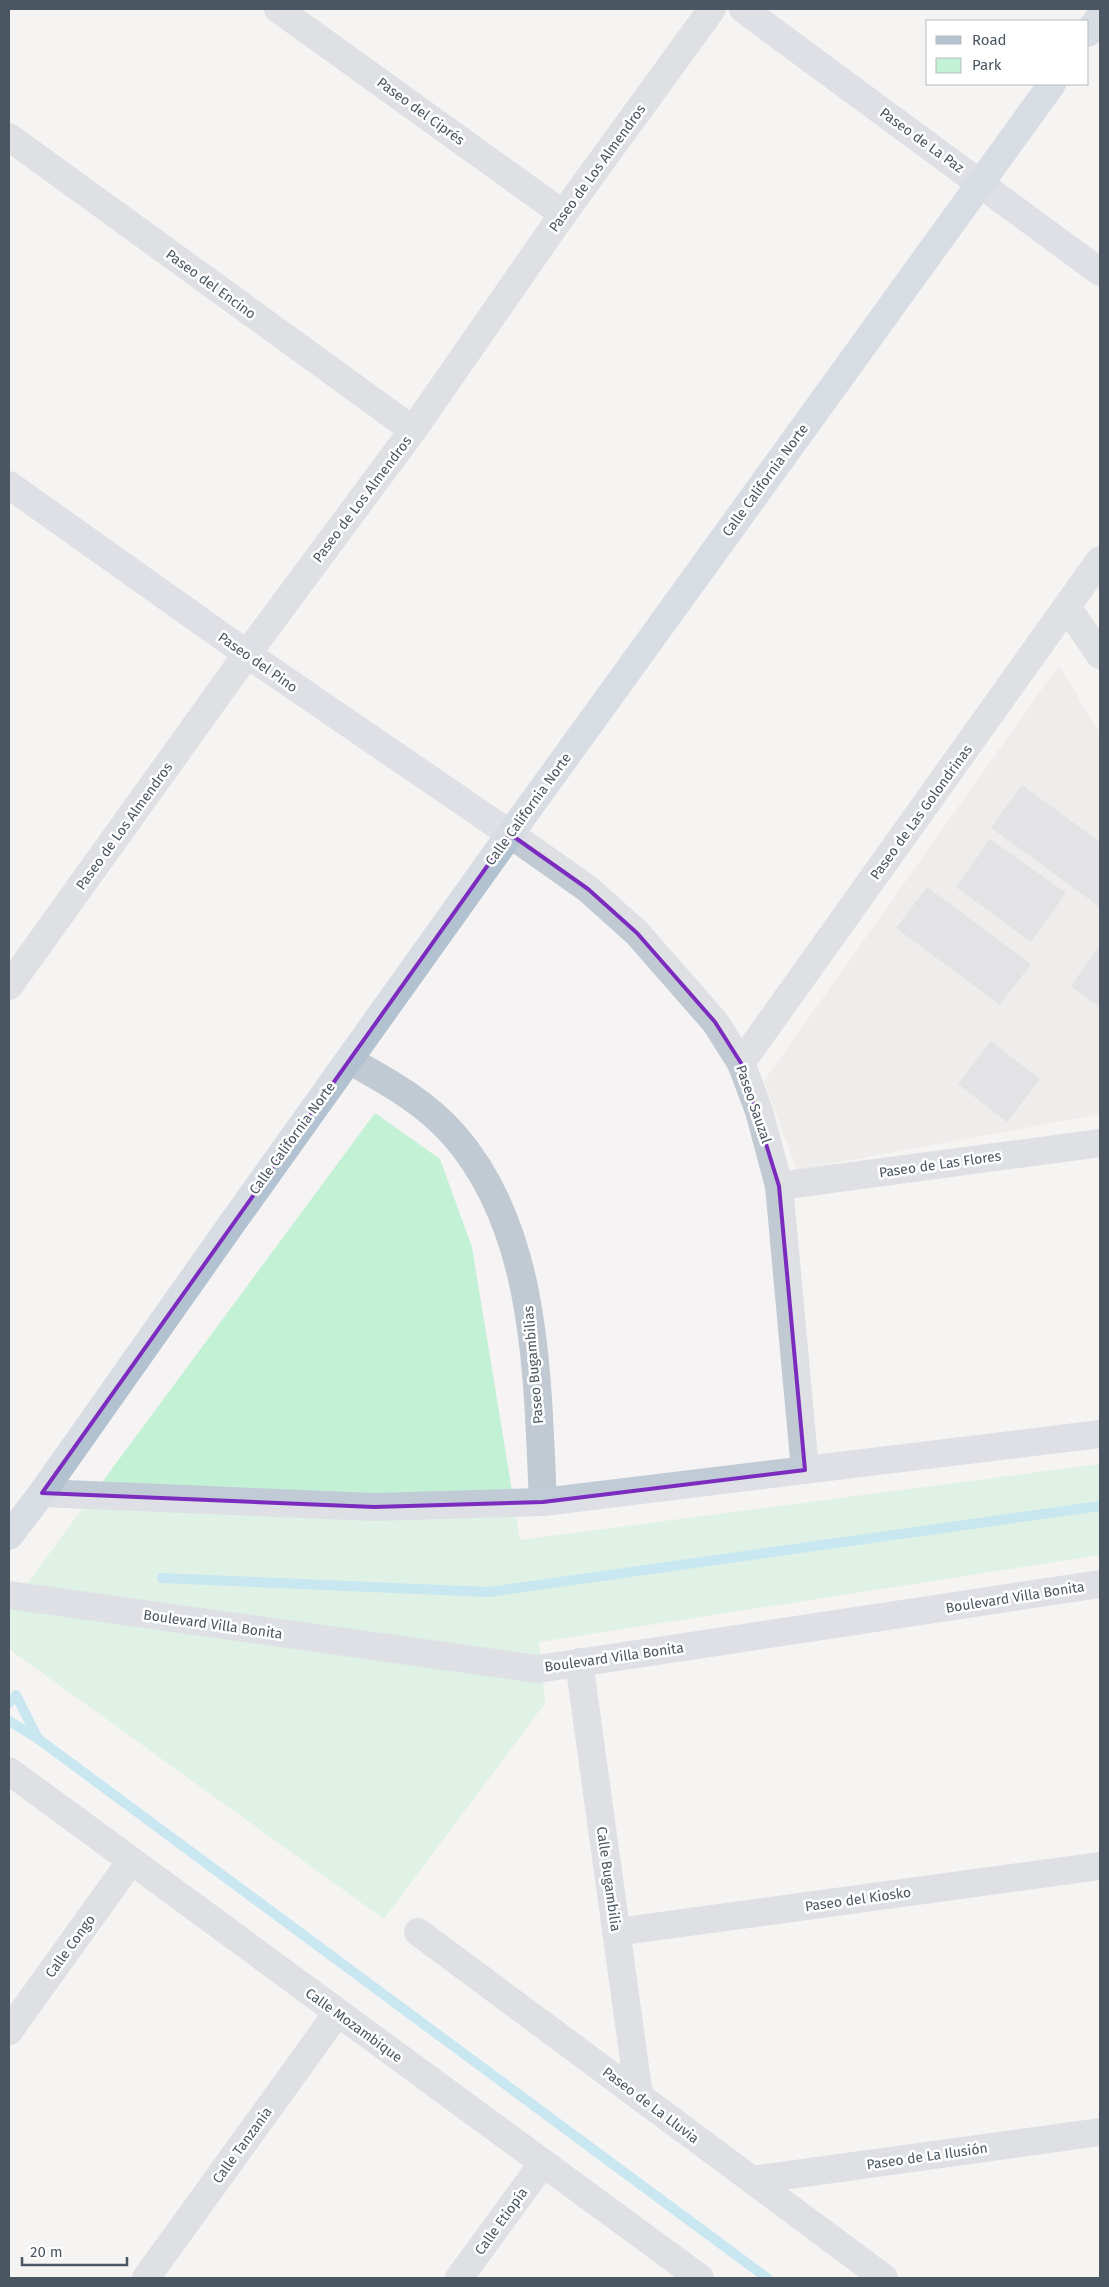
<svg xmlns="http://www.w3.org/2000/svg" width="1109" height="2287" font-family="'Fira Sans',sans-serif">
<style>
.education{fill:#e6e4e5}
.green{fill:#c3f1d5}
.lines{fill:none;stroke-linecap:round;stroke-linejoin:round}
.stream{stroke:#90daee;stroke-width:10}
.building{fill:#cdcfd5}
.street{stroke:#c1cad2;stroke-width:28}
.secondary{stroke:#c1cbd6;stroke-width:28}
.primary{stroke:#b3c2d1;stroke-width:28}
.marked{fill:none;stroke:#7b2cbf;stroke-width:4;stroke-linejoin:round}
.labels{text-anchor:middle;stroke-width:5;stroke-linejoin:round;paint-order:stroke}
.street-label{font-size:14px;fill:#4a5661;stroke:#fff}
</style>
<rect width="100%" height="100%" fill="#f5f3f3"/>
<polygon class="education" points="1059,665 1100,734 1100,1114 797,1170 764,1081"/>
<polygon class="green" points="375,1113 440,1159 472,1247 520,1540 1100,1464 1100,1555 539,1642 545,1703 384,1919 9,1649 9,1608"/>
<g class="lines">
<g class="stream">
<polyline points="162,1578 489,1592 1100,1506"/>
<polyline points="9,1703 16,1695 37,1737"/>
<polyline points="9,1721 37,1738 767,2278"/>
</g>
</g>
<g class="building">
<polygon points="1022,785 1100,842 1100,907 991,828"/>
<polygon points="990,839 1066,893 1031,942 956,887"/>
<polygon points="927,887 1031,964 1000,1005 896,928"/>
<polygon points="1100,945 1100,1007 1071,986"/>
<polygon points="991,1041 1040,1079 1007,1122 958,1084"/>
</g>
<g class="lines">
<g class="street">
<polyline points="278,9 563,214"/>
<polyline points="9,137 413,430"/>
<polyline points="1067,607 1100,655"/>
<polyline points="510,834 588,889 637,933 715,1022 741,1063 759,1111 779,1186 805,1470"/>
<polyline points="9,986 247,654 413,430 563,214 712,9"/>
<path d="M349 1060C386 1081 424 1101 453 1134 539 1231 537 1380 543 1502"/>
<polyline points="741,1063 1100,560"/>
<polyline points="779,1186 1100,1143"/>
<polyline points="579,1662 639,2096"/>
<polyline points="9,1771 700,2278"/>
<polyline points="418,1932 884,2278"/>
<polyline points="616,1932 1100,1866"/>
<polyline points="9,2031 131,1861"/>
<polyline points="753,2180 1100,2132"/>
<polyline points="146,2278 338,2012"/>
<polyline points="459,2278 543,2163"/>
</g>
<g class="secondary">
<polyline points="743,9 1100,272"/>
<polyline points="9,485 247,654 510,834"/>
<polyline points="42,1493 374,1507 543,1502 1100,1434"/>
<polyline points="9,1595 538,1669 1100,1584"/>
</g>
<g class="primary">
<polyline points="1088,33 1100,16"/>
<polyline points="9,1536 42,1493 228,1229 510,834 1052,84"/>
</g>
</g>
<path d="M0 0H1109V2287H0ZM510 834 588 889 637 933 715 1022 741 1063 779 1186 805 1470 543 1502 374 1507 42 1493Z" fill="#f5f3f3" fill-opacity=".55" fill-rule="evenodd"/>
<path class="marked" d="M510 834 588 889 637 933 715 1022 741 1063 779 1186 805 1470 543 1502 374 1507 42 1493Z"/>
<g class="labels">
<g class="street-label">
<text transform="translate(421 111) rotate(36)" y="5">Paseo del Ciprés</text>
<text transform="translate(922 140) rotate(36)" y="5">Paseo de La Paz</text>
<text transform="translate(597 168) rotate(-54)" y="5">Paseo de Los Almendros</text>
<text transform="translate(211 284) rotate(36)" y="5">Paseo del Encino</text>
<text transform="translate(765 480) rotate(-54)" y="5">Calle California Norte</text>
<text transform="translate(362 499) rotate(-53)" y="5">Paseo de Los Almendros</text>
<text transform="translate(258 662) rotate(35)" y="5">Paseo del Pino</text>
<text transform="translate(528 809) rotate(-54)" y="5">Calle California Norte</text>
<text transform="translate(921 812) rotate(-54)" y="5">Paseo de Las Golondrinas</text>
<text transform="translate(124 826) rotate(-54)" y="5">Paseo de Los Almendros</text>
<text transform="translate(754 1104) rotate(71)" y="5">Paseo Sauzal</text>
<text transform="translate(292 1138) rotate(-54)" y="5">Calle California Norte</text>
<text transform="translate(940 1164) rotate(-8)" y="5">Paseo de Las Flores</text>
<text transform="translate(533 1365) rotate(-95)" y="5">Paseo Bugambilias</text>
<text transform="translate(1015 1597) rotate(-9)" y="5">Boulevard Villa Bonita</text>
<text transform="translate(213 1624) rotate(8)" y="5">Boulevard Villa Bonita</text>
<text transform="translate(614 1657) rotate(-8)" y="5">Boulevard Villa Bonita</text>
<text transform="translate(609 1879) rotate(82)" y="5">Calle Bugambilia</text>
<text transform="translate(858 1899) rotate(-8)" y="5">Paseo del Kiosko</text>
<text transform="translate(70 1946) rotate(-54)" y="5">Calle Congo</text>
<text transform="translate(354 2025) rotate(36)" y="5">Calle Mozambique</text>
<text transform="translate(651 2105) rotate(37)" y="5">Paseo de La Lluvia</text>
<text transform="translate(242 2145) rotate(-54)" y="5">Calle Tanzania</text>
<text transform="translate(927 2156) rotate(-8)" y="5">Paseo de La Ilusión</text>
<text transform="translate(501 2221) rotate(-54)" y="5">Calle Etiopía</text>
</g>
</g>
<rect width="1109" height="2287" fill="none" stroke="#4a5661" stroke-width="20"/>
<rect x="926" y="20" width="162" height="65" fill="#ffffff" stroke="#b7bbc0"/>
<rect x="936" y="36" width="25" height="8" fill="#b3c2d1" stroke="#b7bbc0"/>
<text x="972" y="45" font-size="15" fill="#4a5661">Road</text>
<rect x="936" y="58" width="25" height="15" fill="#c3f1d5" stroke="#b7bbc0"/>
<text x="972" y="70" font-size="15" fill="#4a5661">Park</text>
<path d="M22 2257v8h105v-8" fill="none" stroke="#4a5661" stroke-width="2.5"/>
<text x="30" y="2257" font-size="15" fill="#4a5661" stroke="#ffffff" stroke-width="4" paint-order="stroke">20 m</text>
</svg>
